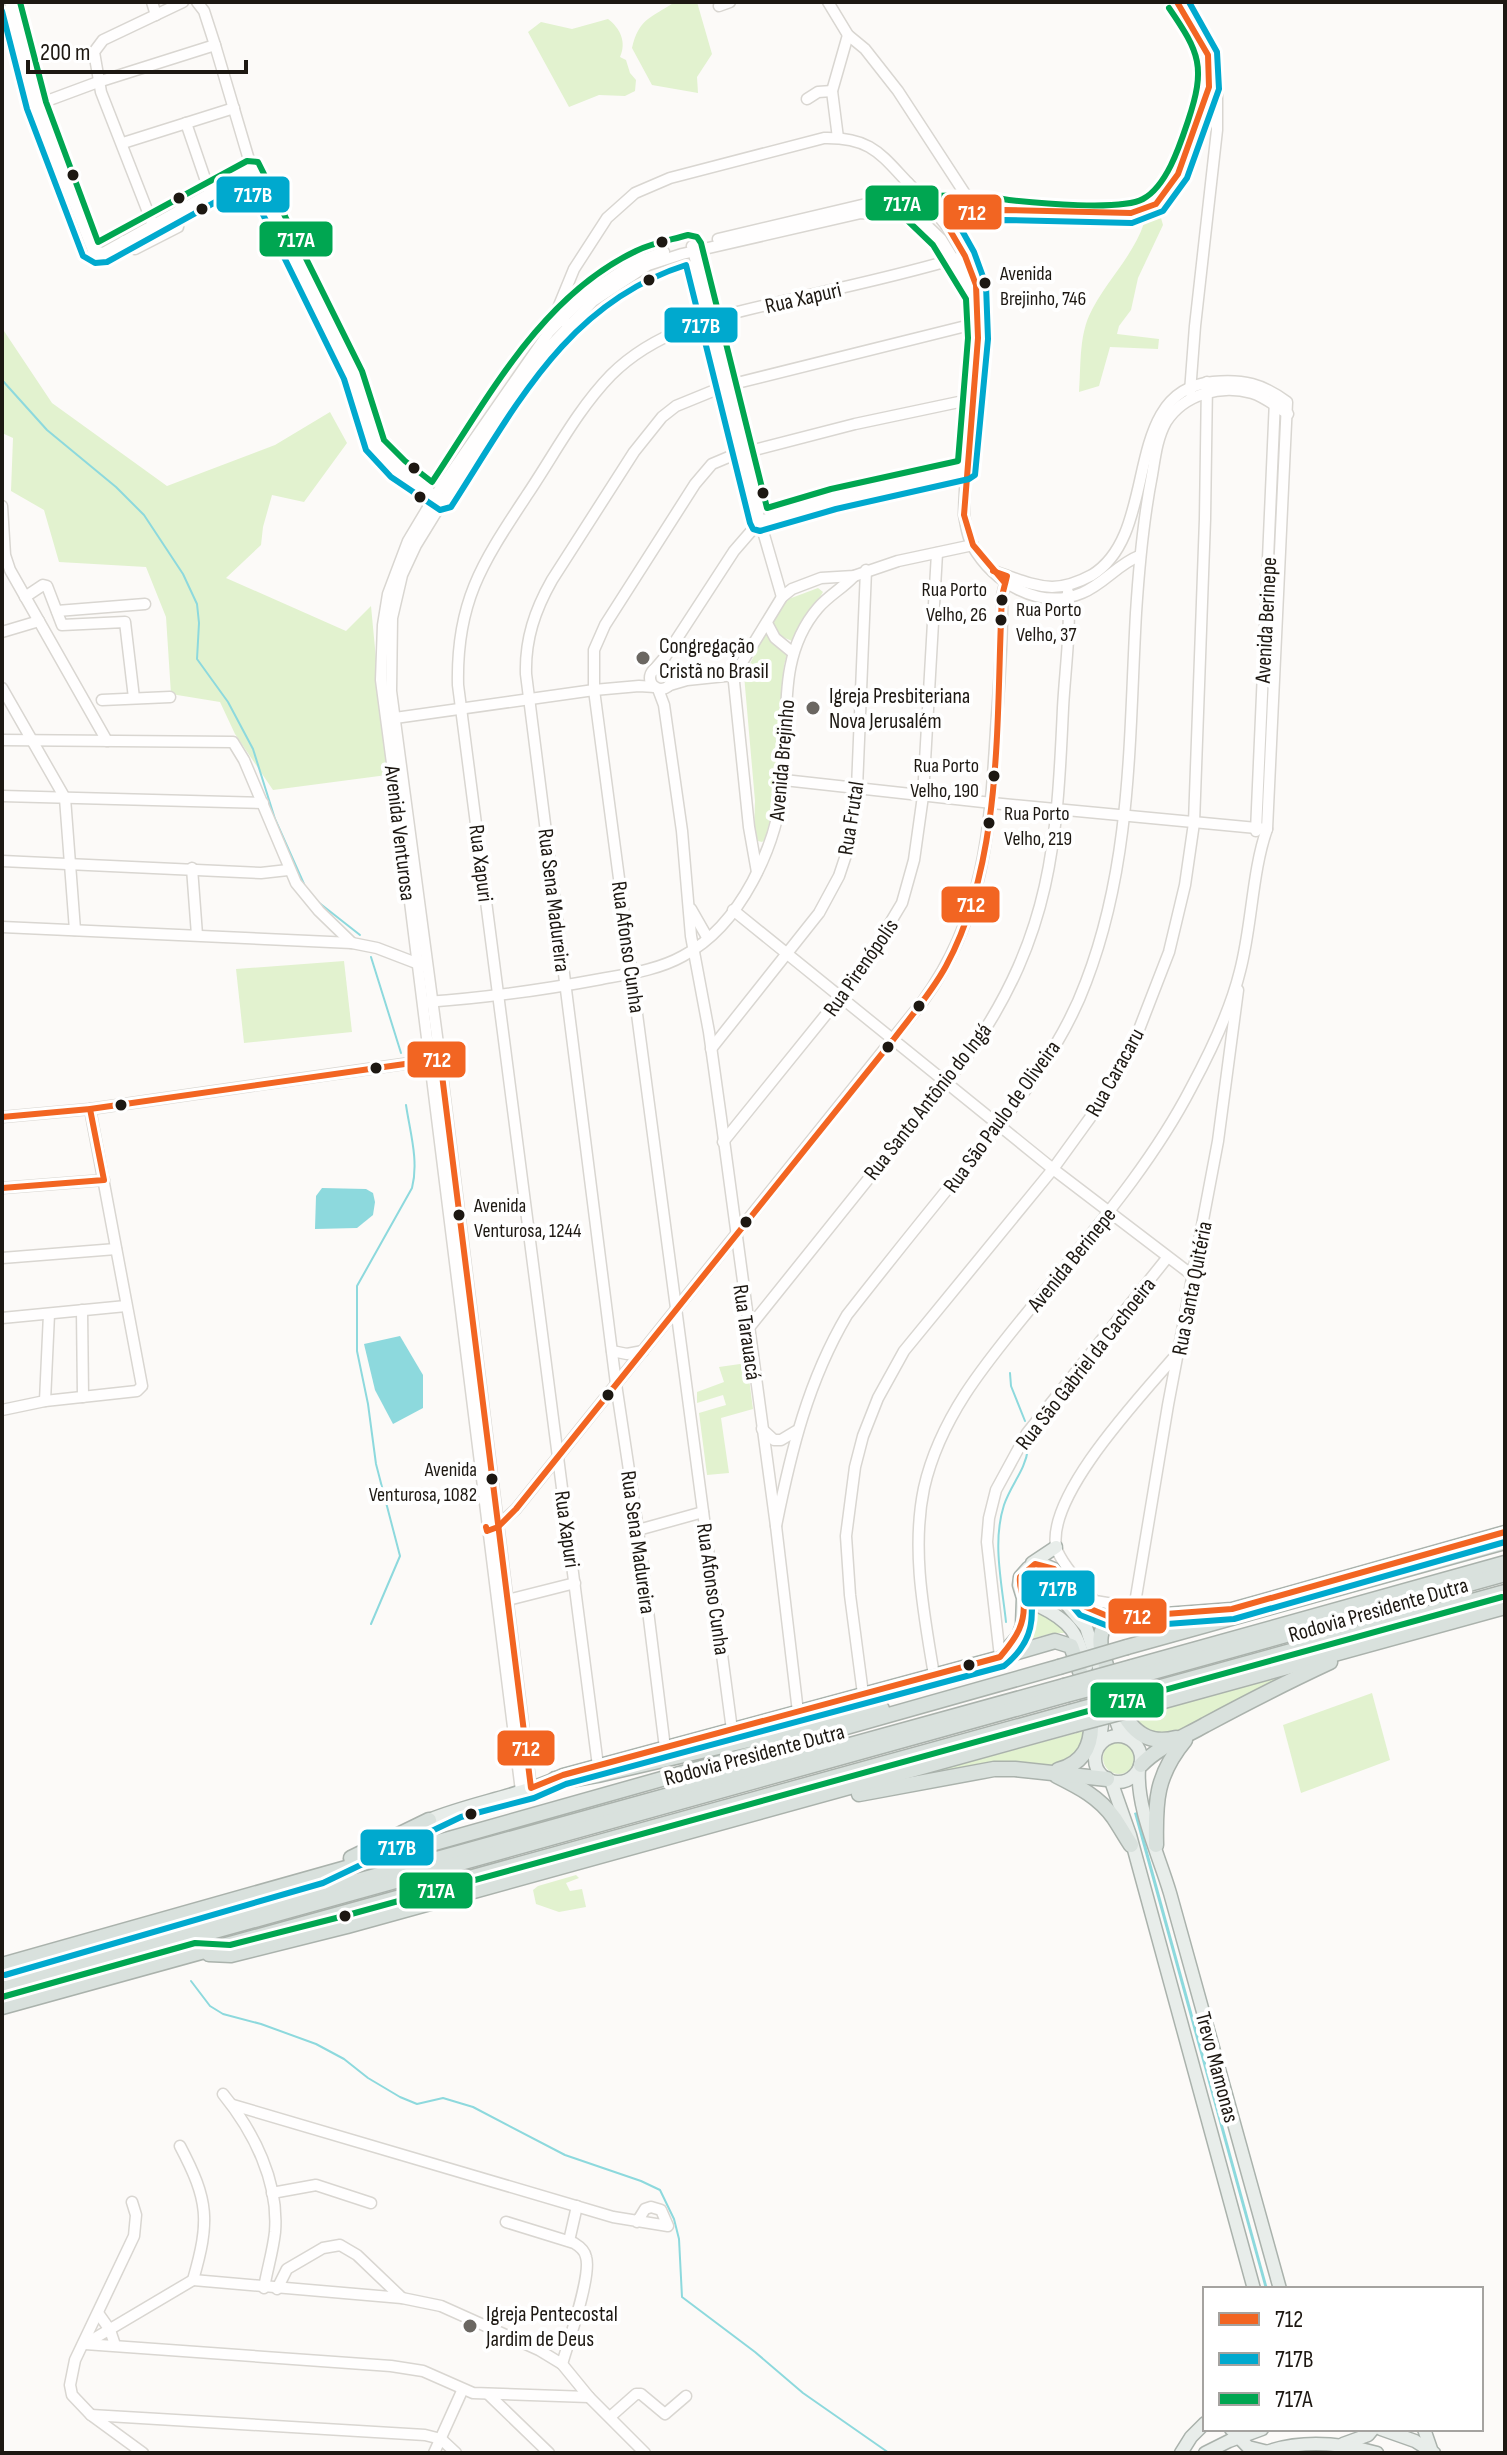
<svg xmlns="http://www.w3.org/2000/svg" width="1507" height="2455" font-family="'Sofia Sans Condensed',sans-serif">
<style>
.green{fill:#e2f2cf}
.water{fill:#8dd9dd}
.lines{fill:none;stroke-linecap:round;stroke-linejoin:round}
.stream{stroke:#8dd9dd;stroke-width:2}
.minor-casing{stroke:#d9d6d1;stroke-width:13}
.major-casing{stroke:#aab2ac;stroke-width:15}
.highway-casing{stroke:#aab2ac;stroke-width:17}
.minor{stroke:#fffefe;stroke-width:10}
.major{stroke:#e8edea;stroke-width:12}
.highway{stroke:#d9e1dd;stroke-width:14}
.highway-bridge-casing{stroke:#aab2ac;stroke-width:17;stroke-linecap:butt}
.highway-bridge{stroke:#d9e1dd;stroke-width:14}
.bus-1-casing{stroke:#fff;stroke-width:12}
.bus-2-casing{stroke:#fff;stroke-width:12}
.bus-3-casing{stroke:#fff;stroke-width:12}
.bus-1{stroke:#f26522;stroke-width:6}
.bus-2{stroke:#00a9ce;stroke-width:6}
.bus-3{stroke:#00a651;stroke-width:6}
.bus-dot{fill:#1d1812;stroke:#fff;stroke-width:3}
.poi-dot{fill:#6b6762;stroke:#fff;stroke-width:3}
.labels{text-anchor:middle;stroke-width:8;stroke-linejoin:round;paint-order:stroke}
.bus-label{font-size:20px;fill:#1d1812;stroke:#fff;text-anchor:start}
.street-label{font-size:22px;fill:#1d1812;stroke:#fff}
.poi-label{font-size:22px;fill:#1d1812;stroke:#fff;text-anchor:start}
.line-badge{stroke:#fff;stroke-width:3}
.badge-label{font-size:22px;text-anchor:middle;font-weight:bold;fill:#fff}
</style>
<rect width="100%" height="100%" fill="#fcfaf8"/>
<g class="green">
<path d="M675 2H697L712 54 697 77 698 93 652 85 632 48C639 18 651 18 675 2Z"/>
<path d="M608 19C620 28 627 42 620 57L626 60 630 73 636 80 635 91 625 96 599 95 569 107 528 32 541 22 572 29Z"/>
<path d="M1161 218 1163 225 1138 278 1131 310 1119 326 1117 334 1159 339 1158 349 1110 347 1099 386 1079 392C1081 367 1079 339 1089 316 1104 283 1133 257 1144 223Z"/>
<polygon points="2,328 52,403 167,486 275,445 330,412 347,443 304,502 272,495 263,527 261,545 226,578 346,631 371,606 387,775 273,790 235,734 220,702 171,694 166,617 146,567 59,562 44,510 11,491 13,438 2,433"/>
<polygon points="818,588 823,592 792,641 778,635 771,624 786,600"/>
<polygon points="768,629 789,649 784,665 777,779 778,800 767,838 762,842 758,841 754,831 755,801 744,675"/>
<polygon points="344,961 352,1032 244,1043 236,969"/>
<polygon points="747,1363 753,1409 721,1418 729,1473 707,1475 699,1413 726,1405 723,1395 697,1403 697,1392 724,1382 719,1367"/>
<circle cx="1040" cy="1585" r="15"/>
<polygon points="1031,1611 1049,1616 1070,1633 1053,1633 1023,1641 1020,1639 1028,1613"/>
<path d="M1294 1672 1178 1733C1157 1736 1146 1733 1132 1718Z"/>
<polygon points="1372,1693 1390,1760 1301,1793 1283,1725"/>
<polygon points="1084,1731 1080,1749 1061,1765 895,1782"/>
<circle cx="1119" cy="1758" r="16"/>
<polygon points="576,1875 579,1878 566,1883 570,1891 582,1889 586,1907 559,1912 536,1904 533,1890 538,1886"/>
</g>
<g class="water">
<polygon points="322,1188 366,1189 373,1193 375,1202 373,1215 357,1228 315,1229 316,1196"/>
<polygon points="400,1336 423,1375 423,1408 393,1424 375,1390 364,1344"/>
<polygon points="1137,1812 1268,2289 1265,2289 1134,1813"/>
</g>
<g class="lines">
<g class="stream">
<polyline points="2,380 47,430 116,487 144,515 183,574 197,604 199,623 197,659 228,702 253,749 275,819 304,884"/>
<polyline points="318,902 360,935"/>
<polyline points="371,957 401,1053"/>
<polyline points="1010,1373 1011,1386 1025,1421"/>
<path d="M1006 1622C1002 1584 992 1542 1004 1505 1011 1484 1025 1471 1028 1449"/>
<path d="M371 1624 400 1556 376 1464 368 1404 357 1351V1286L412 1188C419 1161 410 1132 406 1105"/>
<polyline points="191,1981 210,2006 223,2014 261,2024 316,2044 344,2059 368,2078 400,2097 417,2104 443,2098 473,2107 565,2155 641,2181 660,2190 674,2219 679,2239 682,2297 755,2352 803,2393 889,2453"/>
</g>
<defs>
<g id="minor">
<polyline points="10,2 36,105 93,251 103,253 252,170"/>
<polyline points="152,2 156,15"/>
<polyline points="197,2 204,11 215,45 252,170 353,375 375,445 398,469 438,498"/>
<polyline points="828,2 848,35 865,49 898,91 973,206"/>
<polyline points="719,6 730,2"/>
<polyline points="807,99 818,92 832,91"/>
<polyline points="36,105 98,82 215,45"/>
<polyline points="186,123 210,193"/>
<polyline points="838,138 832,91 848,35"/>
<polyline points="123,143 234,108"/>
<polyline points="908,183 911,206 916,215 941,239 976,296"/>
<polyline points="153,225 101,92 94,52 103,40 183,2"/>
<polyline points="718,239 866,204 982,206"/>
<polyline points="124,241 135,249 178,227 179,210"/>
<polyline points="692,246 760,521 782,597"/>
<path d="M566 323 558 308 574 269 607 218 635 193 670 178 824 138C872 137 881 155 911 186 937 213 961 239 974 275 982 297 978 338 976 361 972 412 965 464 964 515 966 525 967 536 972 545 993 582 1039 611 1082 593 1104 584 1118 564 1139 556"/>
<polyline points="1190,392 1195,326 1217,130 1217,92 1209,87"/>
<polyline points="2,506 5,555 10,570 107,741"/>
<polyline points="25,597 43,585 47,586 62,625 125,622 134,698"/>
<polyline points="57,611 145,604"/>
<polyline points="767,623 775,638 792,652"/>
<polyline points="2,632 39,621"/>
<circle cx="661" cy="678" r="11"/>
<polyline points="654,670 665,657 734,551 760,521 833,499 967,469"/>
<polyline points="670,685 687,680 735,675"/>
<polyline points="2,688 65,798 75,930"/>
<polyline points="658,689 664,705 682,831 691,936 709,1032 721,1118 776,1526 798,1712"/>
<polyline points="102,700 170,697"/>
<polyline points="388,719 594,690 639,686 655,687"/>
<polyline points="2,740 233,742 244,760 296,883 319,911 352,943"/>
<polyline points="784,780 992,803 1267,829"/>
<polyline points="2,796 263,803"/>
<polyline points="1256,831 1275,400"/>
<polyline points="2,861 261,873 288,870"/>
<polyline points="192,868 197,935"/>
<polyline points="757,872 749,827 734,682 738,669 782,597 792,589 821,578 854,576 898,561 973,545"/>
<polyline points="691,909 707,937"/>
<polyline points="733,910 1053,1169 1192,1275"/>
<polyline points="2,927 352,943 377,948 424,966"/>
<path d="M426 1002C485 998 542 990 601 979 628 974 658 970 683 956 741 925 777 846 783 783 790 723 775 658 818 608 828 596 843 588 854 576"/>
<polyline points="711,1049 819,913 839,876 846,855 857,788 866,570"/>
<polyline points="2,1117 90,1109 438,1059"/>
<polyline points="723,1142 862,970 902,903 914,860 923,796 937,553"/>
<polyline points="2,1188 104,1180"/>
<polyline points="2,1258 116,1249"/>
<polyline points="82,1310 83,1397"/>
<polyline points="2,1318 126,1306"/>
<path d="M748 1329 971 1051C1051 934 1057 844 1063 708 1065 670 1071 630 1068 592"/>
<polyline points="612,1351 627,1354 643,1351"/>
<polyline points="45,1401 49,1314"/>
<polyline points="2,1410 45,1401 137,1391 142,1386 90,1109"/>
<polyline points="762,1429 774,1440 781,1440 796,1431"/>
<path d="M776 1526C791 1451 808 1381 847 1315 887 1264 927 1214 968 1164 1013 1108 1061 1050 1086 982 1132 862 1129 739 1136 613 1139 566 1143 521 1152 475 1155 457 1157 438 1166 422 1184 394 1221 384 1252 393 1265 397 1277 407 1288 414"/>
<path d="M494 1529 516 1509 923 1001C984 917 990 830 996 730 999 685 1003 641 1002 596L1007 576"/>
<polyline points="638,1530 703,1512"/>
<polyline points="508,1600 575,1583"/>
<path d="M1135 1602 1119 1605 1095 1601C1085 1590 1058 1560 1056 1546 1048 1493 1143 1394 1176 1355"/>
<polyline points="1135,1603 1168,1405 1218,1141 1238,990"/>
<polyline points="1000,1657 987,1542 989,1518 996,1490 1027,1433 1167,1258"/>
<path d="M934 1675C924 1614 911 1550 924 1488 941 1413 991 1357 1039 1298 1093 1231 1151 1165 1191 1088 1211 1051 1230 1012 1240 971 1252 926 1252 871 1267 829L1287 402C1263 384 1243 379 1213 382 1119 390 1162 532 1092 575 1079 582 1066 587 1052 587 1030 586 1013 577 993 571"/>
<polyline points="863,1694 850,1595 846,1536 855,1467 863,1436 878,1398 904,1351 1053,1169 1095,1111 1133,1045 1169,952 1185,885 1194,823 1205,519 1207,382"/>
<polyline points="732,1730 594,690 594,650 605,625 695,484 712,464 731,456 855,424 973,399"/>
<path d="M665 1748 638 1530 616 1384 526 674C525 639 535 610 552 580L634 452 662 417 676 406 725 386 978 323"/>
<path d="M598 1766 458 685C456 601 483 562 527 495 554 455 577 410 611 375 663 323 736 313 805 296 859 284 912 272 965 256"/>
<polyline points="531,1788 440,1059 391,691 392,618 402,575 416,545 443,501 538,359 593,301 648,265 682,254 861,213 916,215 1004,210 1131,213 1156,204 1178,174 1209,87 1208,55 1177,2"/>
<path d="M521 1791C474 1421 431 1050 381 680L383 625 388 594 408 541 435 496 549 332 588 293 636 262 664 252"/>
<path d="M223 2094C254 2132 279 2182 275 2232 273 2251 267 2270 264 2288"/>
<polyline points="233,2105 613,2217 668,2226 661,2210 651,2207 645,2209 637,2222"/>
<path d="M180 2146C209 2201 210 2221 193 2280"/>
<polyline points="272,2193 316,2185 371,2203"/>
<polyline points="132,2202 136,2215 134,2236 75,2360 70,2385 72,2395 91,2415 143,2453"/>
<path d="M506 2222 574 2243C579 2246 585 2251 586 2257 592 2275 568 2343 562 2364"/>
<polyline points="569,2241 577,2206"/>
<polyline points="193,2280 402,2298 441,2306 539,2350 562,2364 589,2397 645,2453"/>
<polyline points="277,2289 287,2269 323,2248 340,2245 357,2255 402,2298"/>
<polyline points="98,2313 110,2330 115,2345"/>
<polyline points="85,2344 391,2366 423,2371 473,2393 589,2397"/>
<polyline points="85,2344 193,2280"/>
<polyline points="488,2394 549,2453"/>
<polyline points="91,2415 425,2435 441,2439 456,2453"/>
<polyline points="610,2417 636,2394 641,2394 665,2414 686,2396"/>
<polyline points="434,2453 462,2391"/>
</g>
<g id="major">
<polyline points="1032,1563 1056,1547"/>
<polyline points="1060,1592 1067,1605 1086,1627 1103,1680"/>
<path d="M1039 1606C1072 1622 1077 1633 1086 1667"/>
<polyline points="1112,1709 1119,1729 1127,1737"/>
<polyline points="1098,1711 1102,1725 1099,1745"/>
<circle cx="1118" cy="1759" r="23"/>
<path d="M1139 1769C1136 1808 1159 1855 1170 1893L1280 2289"/>
<polyline points="1111,1781 1130,1835 1254,2289"/>
<path d="M429 1820C473 1802 521 1796 563 1775L1000 1657 1018 1636 1022 1625 1023 1598 1019 1585 1020 1577 1028 1568 1035 1564 1045 1565 1054 1569 1086 1607 1112 1618 1232 1609 1505 1532"/>
<polyline points="1231,2429 1248,2447 1268,2452"/>
<polyline points="1381,2429 1415,2441 1434,2453"/>
<polyline points="1424,2429 1432,2452"/>
<polyline points="1343,2444 1368,2435 1373,2429"/>
<polyline points="1181,2453 1191,2437 1205,2423"/>
<polyline points="1205,2453 1229,2441 1262,2429"/>
<path d="M1264 2453C1301 2439 1340 2443 1377 2453"/>
</g>
<g id="highway">
<path d="M1112 1618C1101 1627 1099 1636 1101 1649 1114 1687 1122 1752 1176 1738"/>
<polyline points="1127,1647 1505,1542"/>
<path d="M1000 1657 1055 1641 1071 1646C1084 1683 1115 1755 1058 1770"/>
<polyline points="1132,1667 1505,1563"/>
<polyline points="1135,1677 1505,1574"/>
<polyline points="1139,1693 1505,1592"/>
<polyline points="1142,1707 1505,1607"/>
<path d="M1141 1765C1158 1747 1184 1737 1205 1725 1246 1703 1287 1682 1330 1662"/>
<path d="M1057 1776C1079 1787 1099 1797 1114 1818 1120 1827 1125 1836 1131 1845"/>
<polyline points="555,1779 576,1779 598,1775 882,1709"/>
<polyline points="859,1794 994,1769 1015,1769 1107,1779"/>
<path d="M1156 1845C1155 1801 1156 1775 1185 1740"/>
<polyline points="351,1858 429,1820"/>
<polyline points="209,1954 231,1955 347,1926 1074,1725"/>
<polyline points="2,1965 1059,1667"/>
<polyline points="2,1979 1064,1686"/>
<polyline points="2,1990 1066,1695"/>
<polyline points="2,2007 1070,1712"/>
</g>
</defs>
<use href="#minor" class="minor-casing"/>
<use href="#major" class="major-casing"/>
<use href="#highway" class="highway-casing"/>
<use href="#minor" class="minor"/>
<use href="#major" class="major"/>
<use href="#highway" class="highway"/>
<defs>
<g id="highway-bridge">
<polyline points="1059,1667 1127,1647"/>
<polyline points="1064,1686 1132,1667"/>
<polyline points="1066,1695 1135,1677"/>
<polyline points="1070,1712 1139,1693"/>
<polyline points="1074,1725 1142,1707"/>
</g>
</defs>
<use href="#highway-bridge" class="highway-bridge-casing"/>
<use href="#highway-bridge" class="highway-bridge"/>
<defs>
<g id="bus-1">
<polyline points="1005,583 973,545 964,515 978,338 976,285 965,256 948,227 957,213 1004,210 1131,213 1156,204 1178,174 1209,87 1208,55 1177,2"/>
<path d="M2 1117 90 1109 440 1059 531 1788 563 1775 1000 1657C1016 1638 1027 1623 1023 1597 1021 1589 1019 1585 1020 1577L1035 1564 1054 1569 1086 1607 1112 1618 1232 1609 1505 1532"/>
<polyline points="2,1188 104,1180 90,1109"/>
<path d="M486 1527 487 1531 498 1527 516 1509 893 1040C911 1016 932 992 946 966 1004 859 996 715 1002 596L1007 576 993 571"/>
</g>
<g id="bus-2">
<path d="M2 11 27 109 83 256 95 263 107 262 248 184 344 379 366 450 391 477 440 510 451 507C515 408 566 303 686 265L750 523 753 529 760 531 836 509 969 479 975 475 988 339 986 285 974 252 960 227 963 223 1004 220 1132 223 1163 211 1187 178 1219 89 1217 52 1189 2"/>
<path d="M5 1975 323 1883 461 1817 534 1798 566 1784 1004 1666C1035 1641 1034 1618 1030 1581L1037 1574 1048 1577 1080 1615 1113 1628 1234 1619 1505 1542"/>
</g>
<g id="bus-3">
<path d="M20 2 46 102 98 242 247 161 258 162 362 371 384 440 405 461 432 482C488 398 541 296 636 251 652 243 671 240 688 235L697 237 701 243 767 508 831 489 958 461 968 338 966 299 933 245 908 221 901 209 902 201 911 196C935 196 960 195 985 196 993 196 1000 199 1009 200 1036 203 1121 211 1143 199 1167 186 1180 145 1188 121 1206 67 1200 53 1169 8"/>
<polyline points="2,1997 195,1943 230,1945 344,1916 1502,1597"/>
</g>
</defs>
<use href="#bus-1" class="bus-1-casing"/>
<use href="#bus-2" class="bus-2-casing"/>
<use href="#bus-3" class="bus-3-casing"/>
<use href="#bus-1" class="bus-1"/>
<use href="#bus-2" class="bus-2"/>
<use href="#bus-3" class="bus-3"/>
</g>
<g class="bus-dot">
<circle cx="73" cy="175" r="7"/>
<circle cx="179" cy="198" r="7"/>
<circle cx="202" cy="209" r="7"/>
<circle cx="662" cy="242" r="7"/>
<circle cx="649" cy="280" r="7"/>
<circle cx="985" cy="283" r="7"/>
<circle cx="414" cy="468" r="7"/>
<circle cx="763" cy="493" r="7"/>
<circle cx="420" cy="497" r="7"/>
<circle cx="1002" cy="600" r="7"/>
<circle cx="1001" cy="620" r="7"/>
<circle cx="994" cy="776" r="7"/>
<circle cx="989" cy="823" r="7"/>
<circle cx="919" cy="1006" r="7"/>
<circle cx="888" cy="1047" r="7"/>
<circle cx="376" cy="1068" r="7"/>
<circle cx="121" cy="1105" r="7"/>
<circle cx="459" cy="1215" r="7"/>
<circle cx="746" cy="1222" r="7"/>
<circle cx="608" cy="1395" r="7"/>
<circle cx="492" cy="1479" r="7"/>
<circle cx="969" cy="1665" r="7"/>
<circle cx="471" cy="1814" r="7"/>
<circle cx="345" cy="1916" r="7"/>
</g>
<g class="poi-dot">
<circle cx="643" cy="658" r="8"/>
<circle cx="813" cy="708" r="8"/>
<circle cx="470" cy="2326" r="8"/>
</g>
<g class="labels">
<g class="bus-label">
<text x="1000" y="280">Avenida<tspan x="1000" dy="25">Brejinho, 746</tspan></text>
<text x="987" y="596" text-anchor="end">Rua Porto<tspan x="987" dy="25">Velho, 26</tspan></text>
<text x="1016" y="616">Rua Porto<tspan x="1016" dy="25">Velho, 37</tspan></text>
<text x="979" y="772" text-anchor="end">Rua Porto<tspan x="979" dy="25">Velho, 190</tspan></text>
<text x="1004" y="820">Rua Porto<tspan x="1004" dy="25">Velho, 219</tspan></text>
<text x="474" y="1212">Avenida<tspan x="474" dy="25">Venturosa, 1244</tspan></text>
<text x="477" y="1476" text-anchor="end">Avenida<tspan x="477" dy="25">Venturosa, 1082</tspan></text>
</g>
<g class="street-label">
<text transform="translate(803 297) rotate(-13)" y="8">Rua Xapuri</text>
<text transform="translate(1265 620) rotate(-87)" y="8">Avenida Berinepe</text>
<text transform="translate(781 760) rotate(-85)" y="8">Avenida Brejinho</text>
<text transform="translate(850 818) rotate(-81)" y="8">Rua Frutal</text>
<text transform="translate(401 833) rotate(83)" y="8">Avenida Venturosa</text>
<text transform="translate(482 863) rotate(83)" y="8">Rua Xapuri</text>
<text transform="translate(555 900) rotate(83)" y="8">Rua Sena Madureira</text>
<text transform="translate(629 947) rotate(82)" y="8">Rua Afonso Cunha</text>
<text transform="translate(860 967) rotate(-55)" y="8">Rua Pirenópolis</text>
<text transform="translate(1114 1072) rotate(-61)" y="8">Rua Caracaru</text>
<text transform="translate(927 1101) rotate(-52)" y="8">Rua Santo Antônio do Ingá</text>
<text transform="translate(1001 1116) rotate(-54)" y="8">Rua São Paulo de Oliveira</text>
<text transform="translate(1071 1259) rotate(-51)" y="8">Avenida Berinepe</text>
<text transform="translate(1191 1288) rotate(-79)" y="8">Rua Santa Quitéria</text>
<text transform="translate(748 1332) rotate(82)" y="8">Rua Tarauacá</text>
<text transform="translate(1085 1363) rotate(-52)" y="8">Rua São Gabriel da Cachoeira</text>
<text transform="translate(568 1529) rotate(82)" y="8">Rua Xapuri</text>
<text transform="translate(639 1542) rotate(82)" y="8">Rua Sena Madureira</text>
<text transform="translate(714 1589) rotate(82)" y="8">Rua Afonso Cunha</text>
<text transform="translate(1378 1609) rotate(-16)" y="8">Rodovia Presidente Dutra</text>
<text transform="translate(754 1754) rotate(-15)" y="8">Rodovia Presidente Dutra</text>
<text transform="translate(1218 2067) rotate(75)" y="8">Trevo Mamonas</text>
</g>
<g class="poi-label">
<text x="659" y="653">Congregação<tspan x="659" dy="25">Cristã no Brasil</tspan></text>
<text x="829" y="703">Igreja Presbiteriana<tspan x="829" dy="25">Nova Jerusalém</tspan></text>
<text x="486" y="2321">Igreja Pentecostal<tspan x="486" dy="25">Jardim de Deus</tspan></text>
</g>
</g>
<g class="line-badge">
<rect x="215" y="175" width="76" height="39" rx="8" fill="#00a9ce"/>
<rect x="864" y="184" width="76" height="38" rx="8" fill="#00a651"/>
<rect x="942" y="193" width="61" height="38" rx="8" fill="#f26522"/>
<rect x="258" y="220" width="76" height="38" rx="8" fill="#00a651"/>
<rect x="663" y="306" width="76" height="38" rx="8" fill="#00a9ce"/>
<rect x="940" y="885" width="61" height="39" rx="8" fill="#f26522"/>
<rect x="406" y="1040" width="61" height="39" rx="8" fill="#f26522"/>
<rect x="1020" y="1569" width="76" height="39" rx="8" fill="#00a9ce"/>
<rect x="1107" y="1597" width="61" height="38" rx="8" fill="#f26522"/>
<rect x="1089" y="1681" width="76" height="38" rx="8" fill="#00a651"/>
<rect x="496" y="1729" width="60" height="38" rx="8" fill="#f26522"/>
<rect x="359" y="1828" width="76" height="39" rx="8" fill="#00a9ce"/>
<rect x="398" y="1871" width="76" height="39" rx="8" fill="#00a651"/>
</g>
<g class="badge-label">
<text x="253" y="202">717B</text>
<text x="902" y="211">717A</text>
<text x="972" y="220">712</text>
<text x="296" y="247">717A</text>
<text x="701" y="333">717B</text>
<text x="971" y="912">712</text>
<text x="437" y="1067">712</text>
<text x="1058" y="1596">717B</text>
<text x="1137" y="1624">712</text>
<text x="1127" y="1708">717A</text>
<text x="526" y="1756">712</text>
<text x="397" y="1855">717B</text>
<text x="436" y="1898">717A</text>
</g>
<rect width="1507" height="2455" fill="none" stroke="#1d1812" stroke-width="8"/>
<rect x="1203" y="2287" width="280" height="144" fill="#ffffff" stroke="#a5a3a0" stroke-width="2"/>
<rect x="1219" y="2313" width="40" height="12" fill="#f26522" stroke="#a5a3a0" stroke-width="2"/>
<text x="1275" y="2327" font-size="24" fill="#1d1812">712</text>
<rect x="1219" y="2353" width="40" height="12" fill="#00a9ce" stroke="#a5a3a0" stroke-width="2"/>
<text x="1275" y="2367" font-size="24" fill="#1d1812">717B</text>
<rect x="1219" y="2393" width="40" height="12" fill="#00a651" stroke="#a5a3a0" stroke-width="2"/>
<text x="1275" y="2407" font-size="24" fill="#1d1812">717A</text>
<path d="M28 60v12h218v-12" fill="none" stroke="#1d1812" stroke-width="4"/>
<text x="40" y="60" font-size="24" fill="#1d1812" stroke="#ffffff" stroke-width="6" paint-order="stroke">200 m</text>
</svg>
